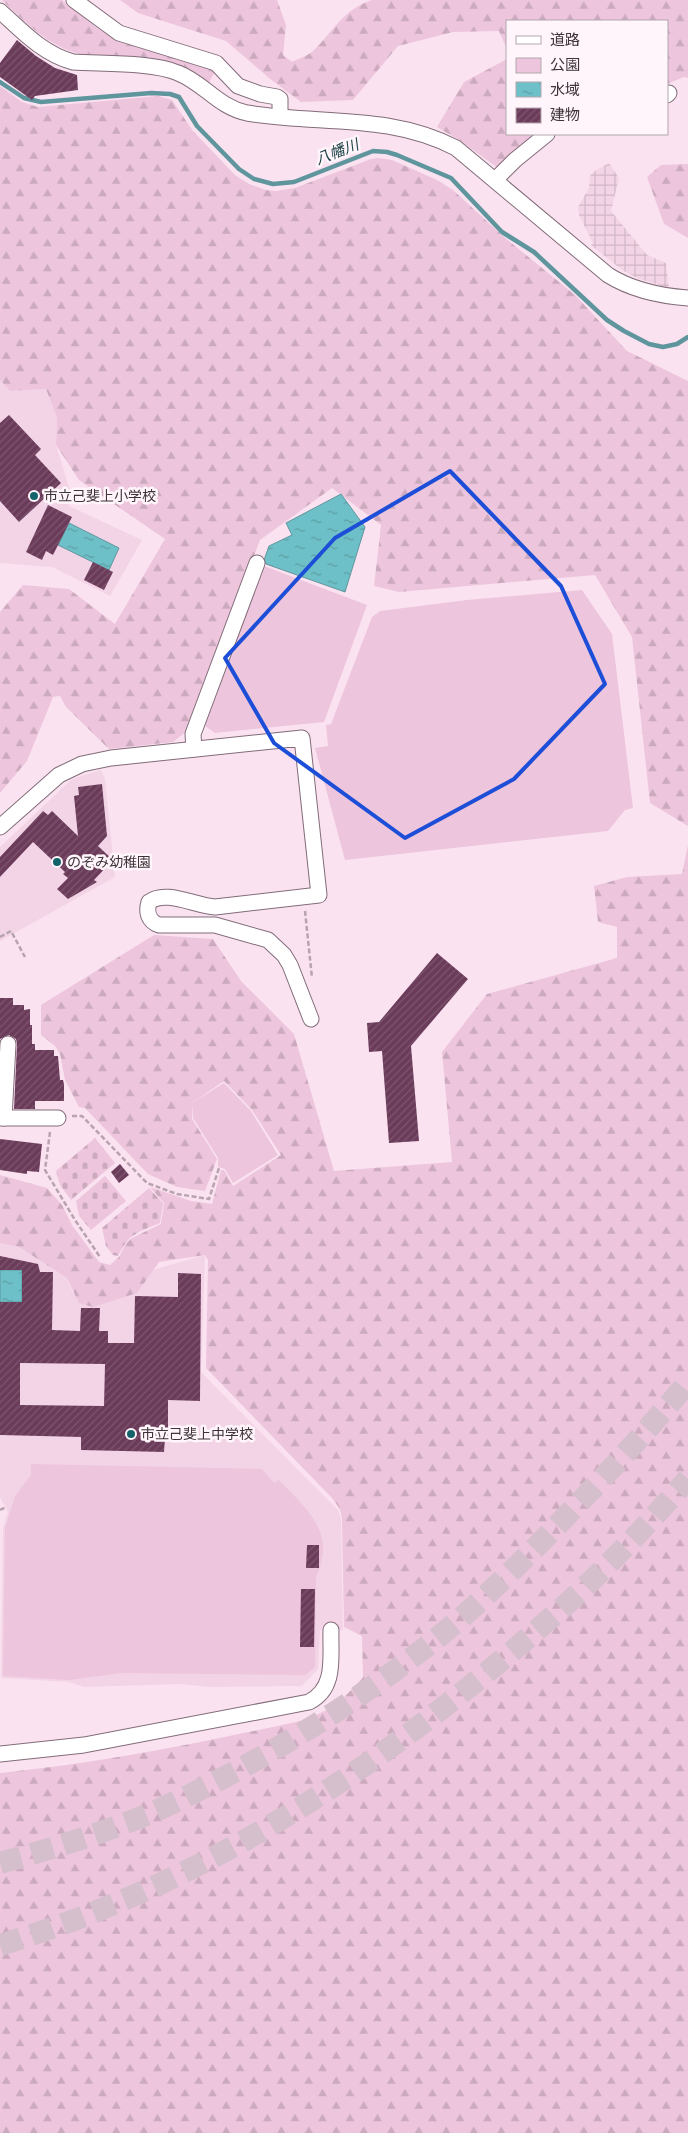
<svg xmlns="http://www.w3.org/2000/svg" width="688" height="2133" font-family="'Work Sans','Noto Sans JP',sans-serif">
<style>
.built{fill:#f3d4e6}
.industrial{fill:url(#industrial-grid)}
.green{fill:#edc5dd}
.forest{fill:url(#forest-firs)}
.cemetery{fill:url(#cemetery-stones)}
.water{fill:url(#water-ripples);stroke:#5f969d}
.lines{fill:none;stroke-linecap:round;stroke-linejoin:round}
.stream{stroke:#5f969d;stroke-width:4.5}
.building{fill:url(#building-hatch);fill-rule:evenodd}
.highway-tunnel{stroke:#d5bfcc;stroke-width:22;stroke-dasharray:22 11;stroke-linecap:butt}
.minor-casing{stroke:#826c79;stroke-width:17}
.path{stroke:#b7a4af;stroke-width:2.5;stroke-dasharray:5 2.5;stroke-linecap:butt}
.minor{stroke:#fff;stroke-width:15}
.marked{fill:none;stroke:#1d4ed8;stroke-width:4;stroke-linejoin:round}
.poi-dot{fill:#14636a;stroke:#fff5fb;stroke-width:2}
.labels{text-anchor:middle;stroke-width:5;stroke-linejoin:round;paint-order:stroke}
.poi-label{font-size:14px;fill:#3d343a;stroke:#fff5fb;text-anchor:start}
.water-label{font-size:15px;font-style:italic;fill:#173f42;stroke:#fff5fb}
</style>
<defs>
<pattern id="industrial-grid" width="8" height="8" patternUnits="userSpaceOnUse" patternTransform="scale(1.25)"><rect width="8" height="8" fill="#f3d4e6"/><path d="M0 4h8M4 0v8" fill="none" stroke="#d1b7c6"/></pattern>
<pattern id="forest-firs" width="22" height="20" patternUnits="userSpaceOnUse" patternTransform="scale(1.25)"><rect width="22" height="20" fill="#edc5dd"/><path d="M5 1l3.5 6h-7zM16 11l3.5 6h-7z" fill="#ccaabe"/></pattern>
<pattern id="cemetery-stones" width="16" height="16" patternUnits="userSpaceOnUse" patternTransform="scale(1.25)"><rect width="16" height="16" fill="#edc5dd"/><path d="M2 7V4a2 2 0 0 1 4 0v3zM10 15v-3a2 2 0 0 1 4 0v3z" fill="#ccaabe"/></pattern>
<pattern id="water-ripples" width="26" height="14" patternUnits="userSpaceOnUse" patternTransform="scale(1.25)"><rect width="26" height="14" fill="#6ec0c8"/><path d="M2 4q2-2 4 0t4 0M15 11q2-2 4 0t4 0" fill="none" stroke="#5c9da3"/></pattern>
<pattern id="building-hatch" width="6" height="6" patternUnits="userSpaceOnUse" patternTransform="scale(1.25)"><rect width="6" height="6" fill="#6b3b5a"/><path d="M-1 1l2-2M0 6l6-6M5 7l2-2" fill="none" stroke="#7d566f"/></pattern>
</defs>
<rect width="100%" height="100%" fill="#fbe2f1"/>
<g class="built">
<polygon points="0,380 10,391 46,389 57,418 56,445 69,487 69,506 142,540 110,596 52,567 0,563"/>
<polygon points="101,770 105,779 115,877 0,941 0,847 72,779"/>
<polygon points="0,1243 19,1247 67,1278 73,1293 137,1293 152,1270 205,1255 201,1372 338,1510 341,1519 343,1630 320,1630 318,1669 302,1686 210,1687 181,1684 84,1687 69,1682 1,1678 3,1529 8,1512 0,1497"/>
</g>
<polygon class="industrial" points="609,163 619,178 611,211 647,255 666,263 669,288 639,279 622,270 591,245 593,243 579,215 578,207 589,188 590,176 593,172"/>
<g class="green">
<polygon points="264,566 367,605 324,722 215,733 205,726"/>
<polygon points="582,590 612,634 633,808 625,810 608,831 345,860 315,748 328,746 326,725 331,724 372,617 380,611 467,600"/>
<polygon points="224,1083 251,1111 278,1155 233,1183 225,1169 218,1167 218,1158 193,1118 192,1103"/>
<path d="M31 1464 262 1469 274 1483 279 1480C307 1510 337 1532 316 1577L315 1667 305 1675 122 1673 69 1680 3 1676 5 1528 15 1496 31 1475Z"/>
</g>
<g class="forest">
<path d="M2 0H62L97 28 116 40 215 71 209 83C194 74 181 65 164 61 137 54 107 61 80 54 48 46 25 22 2 0Z"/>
<path d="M120 0H277L286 25 283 55 292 62C298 59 307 56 313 51 334 31 342 10 372 0H688V78L684 77 667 84V21H507V49L499 31 453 32 398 46 353 100 301 102 269 78 226 41 138 13Z"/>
<polygon points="507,59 507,134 539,134 498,168 459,140 437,127 464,82"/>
<polygon points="0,86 22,102 38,107 158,96 172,100 193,131 235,175 249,184 266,190 276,191 295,188 371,159 378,158 392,160 437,180 453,190 504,237 575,295 627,351 688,381 688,826 650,803 632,637 595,575 399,592 374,586 381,525 332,488 260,540 187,731 173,742 109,749 66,707 60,696 53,697 27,761 0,793 0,612 23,585 69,589 115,624 165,539 79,480 56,445 57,418 46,389 10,391 0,380"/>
<polygon points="688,164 688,238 664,224 647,177 661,165"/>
<path d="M688 845V2133H0V1773C100 1763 199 1743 296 1722 330 1712 340 1703 363 1677L362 1636 344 1627 342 1519 340 1509 332 1498 206 1368 208 1260 205 1255 159 1262 137 1293 93 1307 79 1303 67 1278 19 1247 0 1243V1175L47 1188 62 1205 72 1225 99 1262 110 1265 119 1257 126 1243 132 1238 161 1224 164 1203 150 1187 191 1201 212 1204 221 1170H224L233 1186 281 1155 252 1110 224 1081 192 1103V1119L217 1159 205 1191 177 1187 148 1174 85 1108 79 1107 65 1080 60 1054 55 1046 41 1035V1005L154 935 213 939 241 981 294 1034 334 1171 452 1162 442 1052 487 994 617 958V927L598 922 594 886 627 877 682 874Z"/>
</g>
<g class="cemetery">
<polygon points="95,1138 115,1163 71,1200 60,1185 56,1171"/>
<polygon points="105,1176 126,1201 91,1230 79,1216 76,1201"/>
<path d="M149 1188 163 1203 160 1223C137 1233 129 1233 118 1256L113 1255 106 1246 102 1228Z"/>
</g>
<g class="water">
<polygon points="341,494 365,527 345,592 266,564 264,560 269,546 292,535 286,523"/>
<polygon points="69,523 119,548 109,570 58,545"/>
<rect x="0" y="1270" width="22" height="32"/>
</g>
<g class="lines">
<polyline class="stream" points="0,82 24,98 41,102 151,93 170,94 179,97 197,126 239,169 254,179 273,184 294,182 373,151 387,152 397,155 451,178 502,232 534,252 607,320 624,331 649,344 663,347 677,344 688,337"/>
</g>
<g class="building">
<polygon points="17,40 36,56 55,68 77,75 78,90 35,96 32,100 0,77 0,63"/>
<polygon points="9,415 41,449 35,455 61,483 19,522 0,501 0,423"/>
<polygon points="48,505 72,517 53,555 46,551 42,560 26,552"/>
<polygon points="93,562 113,572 104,590 84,580"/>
<polygon points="102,784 107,836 98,846 113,860 94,880 97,882 68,899 57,889 68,878 63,874 65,872 33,842 0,877 0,857 43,811 48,815 52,811 78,836 74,796 79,795 78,787"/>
<polygon points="437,953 468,979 411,1046 419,1141 389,1143 382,1051 369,1052 367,1023 379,1022"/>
<polygon points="0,998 13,998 13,1005 24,1005 24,1010 30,1009 30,1025 32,1025 32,1044 35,1044 35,1050 54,1050 54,1056 58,1056 60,1080 63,1080 64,1084 64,1101 35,1101 35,1109 14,1109 17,1044 16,1039 9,1035 0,1039"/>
<polygon points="0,1139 42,1144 39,1172 27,1171 27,1174 0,1170"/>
<polygon points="120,1164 129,1175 119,1183 111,1172"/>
<path d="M0 1256 38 1264 40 1272H53L52 1330 80 1331 81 1308H100L99 1331H108V1343H134L135 1296 178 1297V1273L201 1274 200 1401 168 1400V1438H165L164 1452 81 1450V1437L0 1435V1302H22V1270H0ZM20 1363 105 1364 104 1406 20 1405Z"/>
<polygon points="307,1545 319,1545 319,1568 306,1568"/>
<polygon points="301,1589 315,1589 314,1647 300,1647"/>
</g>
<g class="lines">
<g class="highway-tunnel">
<path d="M0 1863C54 1848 111 1831 162 1808 255 1765 342 1712 422 1650 465 1617 505 1578 543 1540 593 1489 642 1437 688 1382"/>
<path d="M0 1945C186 1889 349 1788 497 1664 540 1628 583 1591 622 1550 645 1527 666 1503 688 1479"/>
</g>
<defs>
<g id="minor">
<polyline points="74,0 119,33 216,63 238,86 260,94 277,97 280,99 280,116"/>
<path d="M0 11C22 31 43 54 73 62 102 64 153 62 178 73 204 83 218 107 247 113 318 125 389 113 456 148L608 275C632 290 660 296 688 298"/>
<polyline points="667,95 669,93"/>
<polyline points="495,180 515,160 547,134"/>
<polyline points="194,749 193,734 257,563"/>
<path d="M0 827 59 775 82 764 111 758 302 738 319 895 215 907C195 906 166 889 149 902 146 912 148 921 159 925H215L268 940 284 955 290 965 311 1019"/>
<polyline points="0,1118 58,1118"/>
<polyline points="4,1118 8,1044"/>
<path d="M0 1754 84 1745 309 1702C337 1688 330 1656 331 1630"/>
</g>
</defs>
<use href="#minor" class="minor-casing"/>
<g class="path">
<polyline points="305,911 312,978"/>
<polyline points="0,937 11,931 25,957"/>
<polyline points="72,1116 82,1116 147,1183 177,1194 209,1199 219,1168"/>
<polyline points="50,1132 45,1170 75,1220 100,1257"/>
<polyline points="0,1510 6,1507"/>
</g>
<use href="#minor" class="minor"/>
</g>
<path class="marked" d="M450 471 561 586 605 684 514 779 405 838 274 743 225 658 335 538Z"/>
<g class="poi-dot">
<circle cx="34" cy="496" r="5"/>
<circle cx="57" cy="862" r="5"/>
<circle cx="131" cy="1434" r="5"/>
</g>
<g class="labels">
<g class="poi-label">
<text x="44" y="501">市立己斐上小学校</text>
<text x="67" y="867">のぞみ幼稚園</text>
<text x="141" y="1439">市立己斐上中学校</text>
</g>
<g class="water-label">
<text transform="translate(337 152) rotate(-21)" y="5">八幡川</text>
</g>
</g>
<rect x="506" y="20" width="162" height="115" fill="#fff5fb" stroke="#b1a8ae"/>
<rect x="516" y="36" width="25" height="8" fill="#ffffff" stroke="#b1a8ae"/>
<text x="550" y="45" font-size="15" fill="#3d343a">道路</text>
<rect x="516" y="58" width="25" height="15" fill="#edc5dd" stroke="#b1a8ae"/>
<text x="550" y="70" font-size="15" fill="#3d343a">公園</text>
<rect x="516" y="82" width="25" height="15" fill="url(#water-ripples)" stroke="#b1a8ae"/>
<text x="550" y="95" font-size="15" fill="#3d343a">水域</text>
<rect x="516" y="108" width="25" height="15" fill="url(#building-hatch)" stroke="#b1a8ae"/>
<text x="550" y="120" font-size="15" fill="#3d343a">建物</text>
</svg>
